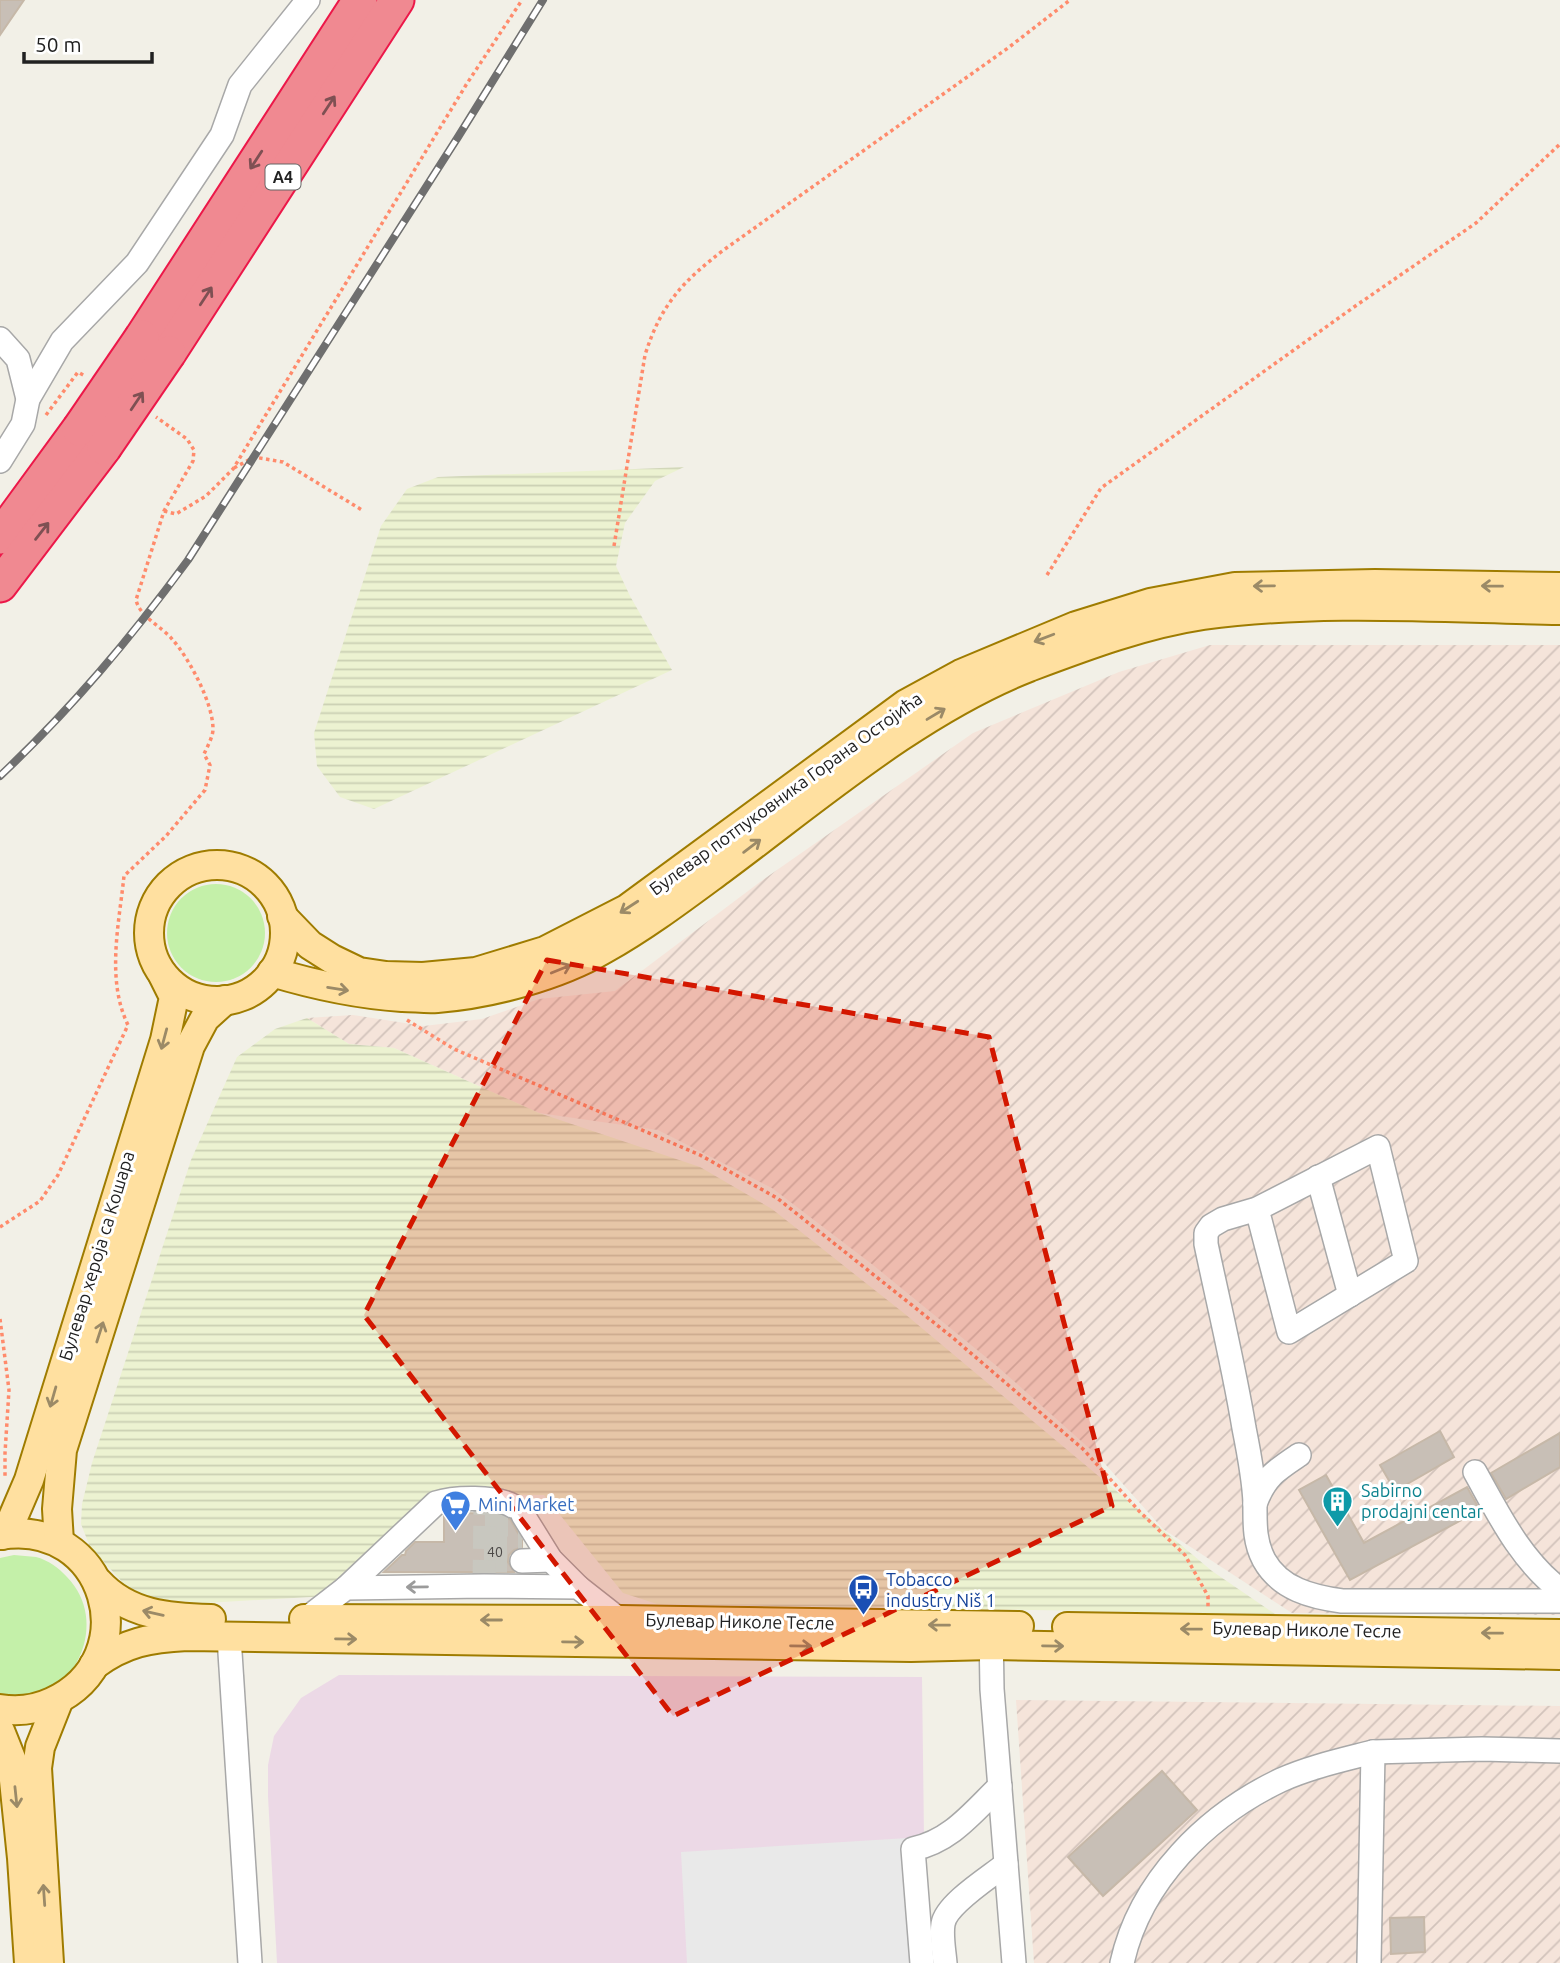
<svg xmlns="http://www.w3.org/2000/svg" width="1560" height="1963" font-family="Ubuntu,sans-serif">
<style>
.industrial{fill:#ecd9e6}
.military{fill:url(#military-furrows)}
.farmland{fill:url(#farmland-rules)}
.grass{fill:#c4f0a9}
.parking{fill:#e9e9e9}
.building{fill:#c8bfb6;stroke:#c6b8a8;stroke-width:2}
.lines{fill:none;stroke-linecap:round;stroke-linejoin:round}
.minor-tunnel{stroke:#c8c7bf;stroke-width:23;stroke-dasharray:23 11;stroke-linecap:butt}
.minor-casing{stroke:#a8a8a8;stroke-width:26}
.major-casing{stroke:#9f7c00;stroke-width:32}
.highway-casing{stroke:#ec1849;stroke-width:37}
.path{stroke:#ff8b6c;stroke-width:3.5;stroke-dasharray:3.5 3.5;stroke-linecap:butt}
.minor{stroke:#fff;stroke-width:23}
.major{stroke:#ffe0a0;stroke-width:28}
.highway{stroke:#f08991;stroke-width:33}
.rail-casing{stroke:#6f6f6f;stroke-width:8}
.rail{stroke:#fff;stroke-width:5;stroke-dasharray:16;stroke-linecap:butt}
.highway-bridge-casing{stroke:#ec1849;stroke-width:37;stroke-linecap:butt}
.highway-bridge{stroke:#f08991;stroke-width:33}
.oneway{stroke:#7e5053}
.oneway2{stroke:#9b8a67}
.oneway3{stroke:#9b9b9b}
.marked{fill:#d31700;fill-opacity:0.2;stroke:#d31700;stroke-width:5;stroke-dasharray:14 9;stroke-linejoin:round}
.labels{text-anchor:middle;stroke-width:6;stroke-linejoin:round;paint-order:stroke}
.number-label{font-size:14px;fill:#4b4846}
.shield{fill:#fff;stroke:#646464;stroke-width:2}
.shield-label{font-size:16px;font-weight:bold;fill:#212121}
.street-label{font-size:18px;fill:#212121;stroke:#fff}
.culture-label{font-size:18px;fill:#0d838f;stroke:#fff;text-anchor:start}
.shop-label{font-size:18px;fill:#366cbe;stroke:#fff;text-anchor:start}
.transit-label{font-size:18px;fill:#164399;stroke:#fff;text-anchor:start}
</style>
<defs>
<pattern id="military-furrows" width="10" height="10" patternUnits="userSpaceOnUse" patternTransform="scale(1.75)"><rect width="10" height="10" fill="#f5e4da"/><path d="M-1 1l2-2M0 10L10 0M9 11l2-2" fill="none" stroke="#d2c3bb"/></pattern>
<pattern id="farmland-rules" width="6" height="5" patternUnits="userSpaceOnUse" patternTransform="scale(1.75)"><rect width="6" height="5" fill="#ecf2d1"/><path d="M0 2.5h6" fill="none" stroke="#cacfb3"/></pattern>
</defs>
<rect width="100%" height="100%" fill="#f2f0e7"/>
<polygon class="industrial" points="339,1675 922,1677 924,1837 931,1963 277,1963 268,1796 268,1765 274,1736 301,1698"/>
<g class="military">
<polygon points="1210,645 1560,645 1560,1615 1292,1613 1163,1529 1098,1456 998,1367 873,1265 772,1188 658,1130 539,1113 394,1048 349,1044 307,1018 353,1015 424,1026 482,1019 539,999 615,991 760,882 973,733 1119,672"/>
<polygon points="1016,1700 1560,1706 1560,1963 1034,1963"/>
</g>
<g class="farmland">
<polygon points="684,467 655,481 625,523 616,566 630,596 672,670 374,809 340,797 317,766 314,733 381,526 407,489 438,477"/>
<polygon points="307,1018 349,1044 394,1048 539,1113 700,1167 772,1209 905,1314 1212,1571 1275,1614 657,1604 623,1593 544,1495 436,1494 329,1596 205,1603 156,1599 127,1587 90,1547 81,1524 82,1504 92,1463 191,1160 237,1057 275,1029"/>
</g>
<g class="grass">
<circle cx="216" cy="933" r="49"/>
<path d="M14 1555C21 1556 29 1556 36 1557 48 1560 59 1568 67 1577 115 1626 68 1715 0 1695V1558Z"/>
</g>
<polygon class="parking" points="924,1837 931,1963 687,1963 681,1852"/>
<g class="building">
<polygon points="0,0 24,0 0,35"/>
<polygon points="1440,1431 1454,1457 1395,1491 1380,1465"/>
<polygon points="1560,1433 1560,1467 1506,1499 1491,1473"/>
<polygon points="1326,1475 1364,1543 1467,1487 1480,1510 1350,1580 1299,1490"/>
<polygon points="464,1513 494,1514 510,1519 522,1540 522,1547 514,1550 509,1555 508,1562 514,1572 384,1572 402,1555 405,1555 406,1551 415,1542 444,1542 444,1515"/>
<polygon points="1162,1771 1197,1810 1103,1896 1068,1857"/>
<polygon points="1424,1917 1425,1952 1391,1954 1390,1918"/>
</g>
<g class="lines">
<g class="minor-tunnel">
<polyline points="485,1525 522,1525"/>
<polyline points="484,1543 522,1543"/>
<polyline points="484,1561 522,1561"/>
<polyline points="484,1583 485,1505"/>
</g>
<defs>
<g id="minor">
<polyline points="0,339 18,359 28,399"/>
<polyline points="0,461 23,424 28,399 62,341 137,263 222,135 240,85 308,0"/>
<polyline points="1318,1177 1350,1295"/>
<path d="M1257 1209 1289 1332 1406 1261 1378 1147 1257 1209 1223 1219 1211 1226 1206 1233V1244C1219 1306 1234 1367 1244 1428 1249 1453 1254 1478 1255 1503 1255 1523 1254 1541 1264 1560 1280 1589 1312 1597 1342 1601H1560"/>
<path d="M1475 1472C1499 1515 1520 1559 1560 1590"/>
<path d="M1255 1504C1265 1477 1275 1471 1299 1455"/>
<polyline points="523,1515 551,1560 578,1587"/>
<polyline points="522,1561 551,1560"/>
<path d="M346 1588 436 1503C454 1497 496 1496 513 1506"/>
<polyline points="306,1619 346,1588 484,1586 578,1587 620,1620"/>
<polyline points="991,1629 992,1689 1014,1963"/>
<polyline points="229,1637 250,1963"/>
<path d="M922 1963 913 1849C951 1841 972 1813 1000 1786"/>
<path d="M945 1963C944 1951 941 1936 943 1924 946 1904 990 1877 1006 1864"/>
<path d="M1122 1963C1140 1881 1207 1815 1281 1780 1310 1767 1342 1760 1373 1752"/>
<polyline points="1369,1963 1373,1752 1482,1749 1560,1751"/>
</g>
<g id="major">
<circle cx="217" cy="933" r="68"/>
<polyline points="282,916 310,945 332,959 359,972 386,976 423,977 476,972 545,951 627,909 906,704 961,674 1076,626 1150,603 1235,587 1375,584 1560,587"/>
<path d="M272 972C315 985 357 994 402 997 414 997 426 999 437 998 490 994 558 976 604 949 645 926 682 898 720 870 816 799 917 711 1029 667 1085 646 1143 624 1203 615 1321 599 1442 608 1560 610"/>
<path d="M0 1535C106 1517 148 1658 52 1702 35 1710 19 1712 0 1709"/>
<polyline points="2,1535 11,1522 29,1480 165,1040 174,997 163,975"/>
<polyline points="59,1542 57,1509 62,1450 190,1046 205,1018 225,1000"/>
<path d="M98 1582C128 1615 169 1618 211 1619"/>
<polyline points="304,1619 620,1620 1019,1626"/>
<polyline points="1067,1627 1560,1634"/>
<path d="M94 1665C125 1642 150 1638 187 1636L911 1647 992 1645 1560 1655"/>
<polyline points="0,1731 12,1761 22,1858 29,1963"/>
<polyline points="49,1963 37,1768 40,1747 59,1699"/>
</g>
<g id="highway">
<polyline points="142,337 360,0"/>
<polyline points="169,353 397,0"/>
<polyline points="0,537 79,429"/>
<polyline points="0,585 104,448"/>
</g>
</defs>
<use href="#minor" class="minor-casing"/>
<use href="#major" class="major-casing"/>
<use href="#highway" class="highway-casing"/>
<g class="path">
<polyline points="46,415 78,372 85,376"/>
<polyline points="234,468 254,457 283,462 362,510"/>
<polyline points="164,511 176,514 206,496 233,469 466,85 522,0"/>
<path d="M614 546 645 355C661 304 683 281 725 249L1008 48 1070 0"/>
<polyline points="1047,575 1101,488 1354,307 1476,223 1560,144"/>
<polyline points="407,1020 454,1049 700,1155 777,1198 952,1337 1083,1449 1140,1512 1185,1555 1208,1596 1208,1609"/>
<path d="M0 1227 40 1201 58 1175 128 1025C106 980 119 924 124 876L166 836 205 790 210 765 204 754C207 747 213 737 213 729 213 703 189 658 172 639 161 626 140 617 136 600L164 511 193 461 194 450 187 439 156 417"/>
<polyline points="0,1319 9,1390 5,1453 5,1477"/>
</g>
<use href="#minor" class="minor"/>
<use href="#major" class="major"/>
<use href="#highway" class="highway"/>
<defs>
<path id="rail" d="M0 776C72 708 130 639 188 560L458 137 543 0"/>
</defs>
<use href="#rail" class="rail-casing"/>
<use href="#rail" class="rail"/>
<defs>
<g id="highway-bridge">
<polyline points="79,429 142,337"/>
<polyline points="104,448 169,353"/>
</g>
</defs>
<use href="#highway-bridge" class="highway-bridge-casing"/>
<use href="#highway-bridge" class="highway-bridge"/>
</g>
<defs><path id="oneway-shaft" d="M-6 0H5M1.5-3L5.5 0L1.5 3" fill="none" stroke-width="1.6" stroke-linecap="round" stroke-linejoin="round" transform="scale(1.75)"/></defs>
<g class="oneway">
<use href="#oneway-shaft" transform="translate(329 105) rotate(-57)"/>
<use href="#oneway-shaft" transform="translate(256 160) rotate(123)"/>
<use href="#oneway-shaft" transform="translate(206 296) rotate(-57)"/>
<use href="#oneway-shaft" transform="translate(137 401) rotate(-56)"/>
<use href="#oneway-shaft" transform="translate(42 531) rotate(-52)"/>
</g>
<g class="oneway2">
<use href="#oneway-shaft" transform="translate(1264 586) rotate(179)"/>
<use href="#oneway-shaft" transform="translate(1492 586) rotate(-179)"/>
<use href="#oneway-shaft" transform="translate(1044 638) rotate(159)"/>
<use href="#oneway-shaft" transform="translate(936 714) rotate(-31)"/>
<use href="#oneway-shaft" transform="translate(752 846) rotate(-37)"/>
<use href="#oneway-shaft" transform="translate(629 907) rotate(147)"/>
<use href="#oneway-shaft" transform="translate(561 969) rotate(-22)"/>
<use href="#oneway-shaft" transform="translate(338 989) rotate(9)"/>
<use href="#oneway-shaft" transform="translate(164 1039) rotate(105)"/>
<use href="#oneway-shaft" transform="translate(100 1332) rotate(-72)"/>
<use href="#oneway-shaft" transform="translate(53 1397) rotate(106)"/>
<use href="#oneway-shaft" transform="translate(153 1613) rotate(-167)"/>
<use href="#oneway-shaft" transform="translate(491 1620) rotate(-180)"/>
<use href="#oneway-shaft" transform="translate(939 1625) rotate(-179)"/>
<use href="#oneway-shaft" transform="translate(1191 1629) rotate(-179)"/>
<use href="#oneway-shaft" transform="translate(1492 1633) rotate(-179)"/>
<use href="#oneway-shaft" transform="translate(346 1639) rotate(1)"/>
<use href="#oneway-shaft" transform="translate(573 1642) rotate(1)"/>
<use href="#oneway-shaft" transform="translate(801 1646) rotate(1)"/>
<use href="#oneway-shaft" transform="translate(1053 1646) rotate(1)"/>
<use href="#oneway-shaft" transform="translate(16 1797) rotate(84)"/>
<use href="#oneway-shaft" transform="translate(44 1895) rotate(-94)"/>
</g>
<use class="oneway3" href="#oneway-shaft" transform="translate(417 1587) rotate(179)"/>
<path class="marked" d="M547 960 989 1037 1112 1506 673 1716 364 1315Z"/>
<defs>
<symbol id="building-pin" viewBox="-11 -11 22 30"><path d="M0 17L-7.5 6A9.5 9.5 0 1 1 7.5 6Z" fill="#0f9aa8" stroke="#fff"/><path d="M-4-6H4V6H1V3H-1V6H-4ZM-2.5-4.3h1.7v1.8h-1.7ZM.8-4.3h1.7v1.8H.8ZM-2.5-1h1.7V.8h-1.7ZM.8-1h1.7V.8H.8Z" fill="#fff"/></symbol>
<symbol id="supermarket-pin" viewBox="-11 -11 22 30"><path d="M0 17L-7.5 6A9.5 9.5 0 1 1 7.5 6Z" fill="#3f7fe0" stroke="#fff"/><path d="M-6-5.5h2.5l.6 2H6L4.5 2H-2.5L-4.4-4H-6ZM-1.5 3.2a1.3 1.3 0 1 0 .1 0ZM3 3.2a1.3 1.3 0 1 0 .1 0Z" fill="#fff"/></symbol>
<symbol id="bus-pin" viewBox="-11 -11 22 30"><path d="M0 17L-7.5 6A9.5 9.5 0 1 1 7.5 6Z" fill="#1a4fb4" stroke="#fff"/><path d="M-5-6H5V4H4V6H2V4H-2V6H-4V4H-5ZM-3.5-4V0h7V-4ZM-3.5 1.2v1.5H-2V1.2ZM2 1.2v1.5H3.5V1.2Z" fill="#fff"/></symbol>
</defs>
<g fill-rule="evenodd">
<use href="#building-pin" x="1320" y="1484" width="35" height="47"/>
<use href="#supermarket-pin" x="438" y="1488" width="35" height="47"/>
<use href="#bus-pin" x="846" y="1572" width="35" height="47"/>
</g>
<g class="labels">
<g class="number-label">
<text x="495" y="1557">40</text>
</g>
<rect class="shield" x="265.5" y="164.5" width="35" height="25" rx="5"/>
<g class="shield-label">
<text x="283" y="183">A4</text>
</g>
<g class="street-label">
<text transform="translate(786 794) rotate(-36)" y="6">Булевар потпуковника Горана Остојића</text>
<text transform="translate(97 1256) rotate(-73)" y="6">Булевар хероја са Кошара</text>
<text transform="translate(740 1622) rotate(1)" y="6">Булевар Николе Тесле</text>
<text transform="translate(1307 1630) rotate(1)" y="6">Булевар Николе Тесле</text>
</g>
<g class="culture-label">
<text x="1361" y="1497">Sabirno<tspan x="1361" dy="21">prodajni centar</tspan></text>
</g>
<g class="shop-label">
<text x="478" y="1511">Mini Market</text>
</g>
<g class="transit-label">
<text x="886" y="1586">Tobacco<tspan x="886" dy="21">industry Niš 1</tspan></text>
</g>
</g>
<path d="M24 52v10h128v-10" fill="none" stroke="#212121" stroke-width="3.5"/>
<text x="35" y="52" font-size="21" fill="#212121" stroke="#ffffff" stroke-width="5" paint-order="stroke">50 m</text>
</svg>
